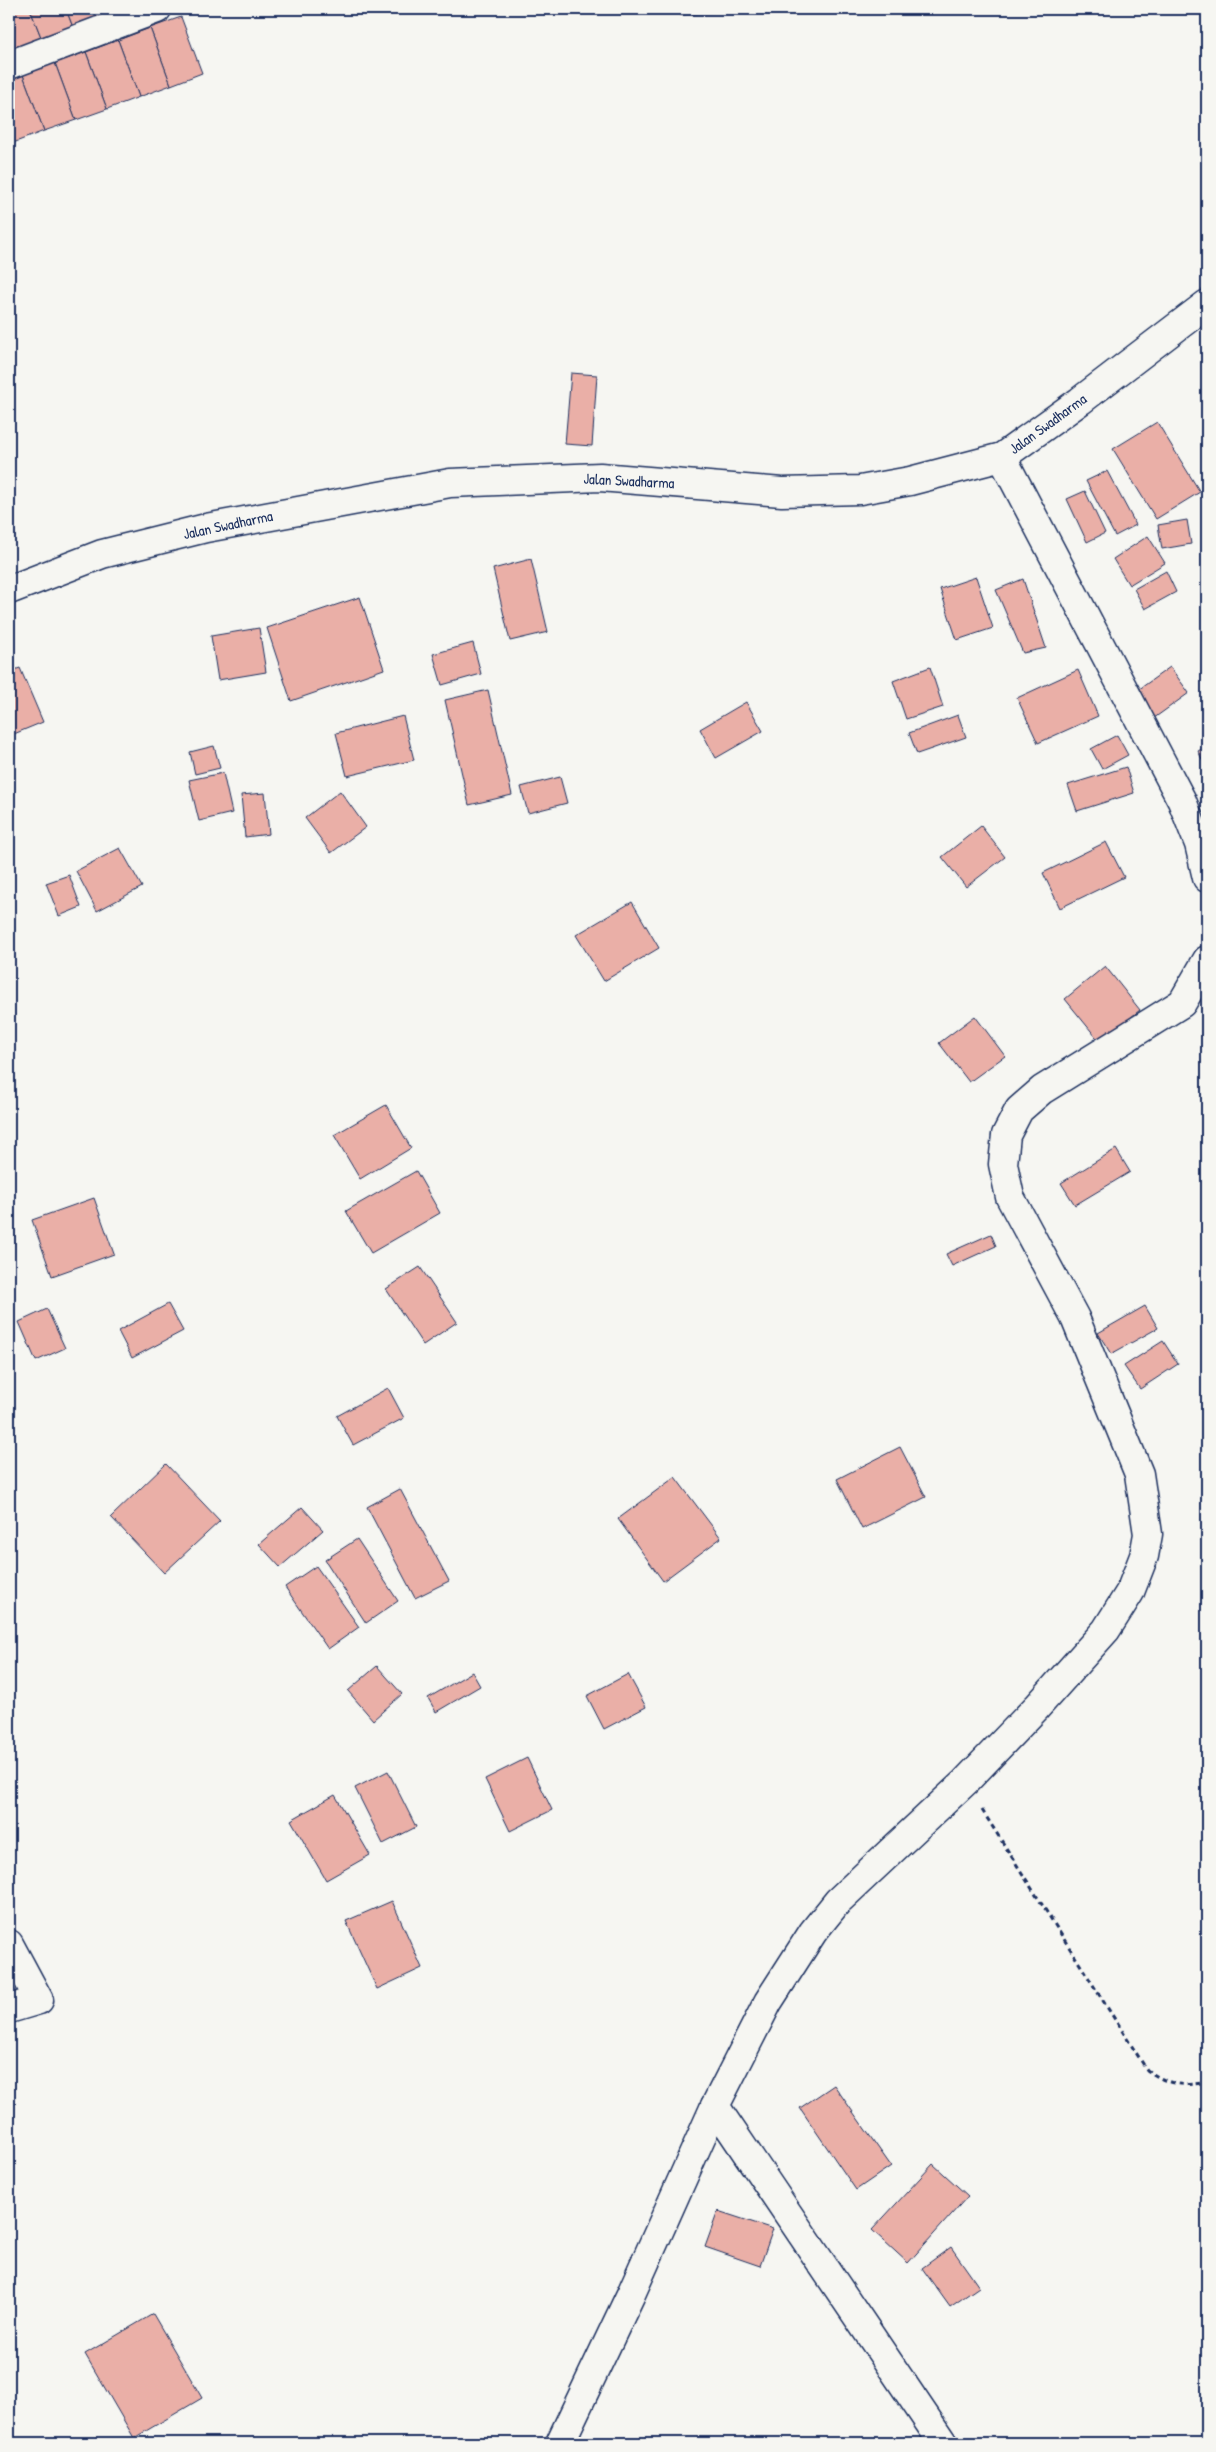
<svg xmlns="http://www.w3.org/2000/svg" width="1216" height="2452" font-family="'Patrick Hand',sans-serif">
<style>
.building{fill:#eaafa7;stroke:#1b2f5e}
.lines{fill:none;stroke-linecap:round;stroke-linejoin:round}
.street-casing{stroke:#1b2f5e;stroke-width:31}
.path{stroke:#1b2f5e;stroke-width:3;stroke-dasharray:5 4;stroke-linecap:butt}
.street{stroke:#f6f6f2;stroke-width:28}
.labels{text-anchor:middle;stroke-width:4;stroke-linejoin:round;paint-order:stroke}
.street-label{font-size:15px;fill:#1b2f5e;stroke:#f6f6f2}
</style>
<rect width="100%" height="100%" fill="#f6f6f2"/>
<filter id="ink" filterUnits="userSpaceOnUse"><feTurbulence type="fractalNoise" baseFrequency=".02" numOctaves="2"/><feDisplacementMap in="SourceGraphic" scale="10" xChannelSelector="R" yChannelSelector="G"/><feConvolveMatrix kernelMatrix="1 2 1 2 8 2 1 2 1" color-interpolation-filters="sRGB"/></filter>
<g filter="url(#ink)">
<g class="building">
<polygon points="9,9 30,9 43,42 11,54 9,47"/>
<polygon points="30,9 66,9 74,30 43,42"/>
<polygon points="66,9 101,9 105,19 74,30"/>
<polygon points="680,9 752,9 752,10 680,15"/>
<polygon points="181,17 202,73 171,85 150,28"/>
<polygon points="150,28 171,85 139,97 118,40"/>
<polygon points="118,40 139,97 107,109 86,52"/>
<polygon points="86,52 107,109 76,120 55,63"/>
<polygon points="55,63 76,120 44,131 23,75"/>
<polygon points="23,75 44,131 13,143 9,132 9,80"/>
<polygon points="571,373 597,375 592,446 565,444"/>
<polygon points="1157,422 1200,492 1156,519 1113,449"/>
<polygon points="1107,471 1136,525 1115,536 1086,481"/>
<polygon points="1085,491 1105,533 1087,542 1067,499"/>
<polygon points="1187,520 1191,544 1162,549 1158,525"/>
<polygon points="1148,536 1165,563 1129,585 1113,559"/>
<polygon points="531,559 548,632 510,641 493,569"/>
<polygon points="1166,571 1176,592 1145,609 1134,589"/>
<polygon points="976,577 993,628 957,640 940,589"/>
<polygon points="1023,579 1046,648 1023,653 996,590"/>
<polygon points="360,597 384,669 291,701 267,628"/>
<polygon points="259,628 266,672 218,680 211,636"/>
<polygon points="473,643 481,674 442,685 433,654"/>
<polygon points="930,667 943,707 906,719 893,681"/>
<polygon points="1170,667 1189,693 1150,721 1131,695"/>
<polygon points="20,668 43,722 9,736 9,672"/>
<polygon points="1078,670 1098,716 1038,743 1017,698"/>
<polygon points="488,690 512,795 469,805 445,700"/>
<polygon points="746,702 763,731 716,758 700,729"/>
<polygon points="958,715 966,737 917,754 909,733"/>
<polygon points="403,716 414,760 347,776 336,733"/>
<polygon points="1117,735 1128,755 1102,769 1091,749"/>
<polygon points="214,746 220,768 195,774 190,752"/>
<polygon points="1207,746 1207,769 1198,751"/>
<polygon points="1126,767 1134,793 1077,811 1068,785"/>
<polygon points="223,773 232,813 199,821 189,780"/>
<polygon points="560,777 567,803 528,813 521,787"/>
<polygon points="340,791 366,827 331,853 305,818"/>
<polygon points="265,793 269,834 245,837 241,795"/>
<polygon points="981,826 1005,857 966,887 942,857"/>
<polygon points="1106,842 1124,877 1060,908 1043,873"/>
<polygon points="120,848 142,887 97,911 76,871"/>
<polygon points="69,875 81,907 59,916 46,883"/>
<polygon points="632,902 659,948 604,981 576,935"/>
<polygon points="1105,966 1140,1010 1100,1042 1065,999"/>
<polygon points="975,1016 1005,1056 969,1082 939,1043"/>
<polygon points="386,1105 411,1148 360,1179 334,1135"/>
<polygon points="1116,1149 1130,1172 1075,1205 1061,1183"/>
<polygon points="416,1171 440,1213 371,1253 346,1211"/>
<polygon points="94,1198 114,1254 52,1276 32,1220"/>
<polygon points="991,1234 996,1246 952,1266 946,1254"/>
<polygon points="420,1267 457,1322 423,1345 386,1289"/>
<polygon points="168,1304 183,1331 132,1358 118,1331"/>
<polygon points="1145,1306 1158,1328 1111,1354 1098,1333"/>
<polygon points="47,1309 65,1348 36,1361 19,1322"/>
<polygon points="1163,1341 1178,1364 1140,1389 1124,1366"/>
<polygon points="388,1388 404,1418 353,1445 337,1416"/>
<polygon points="900,1447 926,1497 862,1529 837,1479"/>
<polygon points="166,1464 220,1521 164,1573 111,1517"/>
<polygon points="675,1477 721,1538 663,1581 618,1519"/>
<polygon points="400,1489 449,1581 415,1598 367,1507"/>
<polygon points="302,1507 323,1530 280,1567 259,1544"/>
<polygon points="357,1539 398,1601 366,1623 325,1560"/>
<polygon points="316,1566 359,1627 328,1649 285,1587"/>
<polygon points="377,1666 402,1694 373,1720 348,1691"/>
<polygon points="472,1672 480,1686 436,1712 428,1698"/>
<polygon points="628,1674 646,1707 604,1729 587,1696"/>
<polygon points="527,1758 552,1810 510,1831 485,1779"/>
<polygon points="388,1771 416,1827 383,1844 355,1788"/>
<polygon points="335,1795 370,1855 326,1880 291,1820"/>
<polygon points="392,1901 422,1968 377,1989 346,1921"/>
<polygon points="834,2085 891,2166 856,2190 800,2108"/>
<polygon points="933,2164 968,2196 908,2263 872,2230"/>
<polygon points="718,2211 773,2229 760,2266 705,2247"/>
<polygon points="951,2247 979,2287 950,2307 922,2268"/>
<polygon points="153,2314 202,2398 134,2438 85,2354"/>
</g>
<g class="lines">
<defs>
<g id="street">
<polyline points="9,65 157,9"/>
<polyline points="1002,457 1182,801 1199,844 1207,878"/>
<polyline points="9,590 102,554 206,528 450,483 600,477 782,492 860,490 910,481 1002,457 1080,401 1207,304"/>
<polyline points="9,1944 39,2000 9,2009"/>
<polyline points="715,2106 943,2443"/>
<polyline points="560,2443 631,2294 715,2106 768,2002 813,1932 838,1901 965,1782 1037,1707 1106,1630 1130,1592 1144,1556 1148,1534 1139,1474 1075,1318 1010,1197 1003,1164 1006,1135 1019,1110 1042,1090 1182,1003 1207,960"/>
</g>
</defs>
<use href="#street" class="street-casing"/>
<path class="path" d="M982 1810 1147 2070C1169 2085 1181 2087 1207 2082"/>
<use href="#street" class="street"/>
</g>
</g>
<g class="labels">
<g class="street-label">
<text transform="translate(1048 424) rotate(-36)" y="5">Jalan Swadharma</text>
<text transform="translate(629 481) rotate(3)" y="5">Jalan Swadharma</text>
<text transform="translate(228 525) rotate(-12)" y="5">Jalan Swadharma</text>
</g>
</g>
<rect width="1216" height="2452" fill="none" stroke="#f6f6f2" stroke-width="30"/>
<rect x="15" y="15" width="1186" height="2422" fill="none" stroke="#1b2f5e" stroke-width="2" filter="url(#ink)"/>
</svg>
